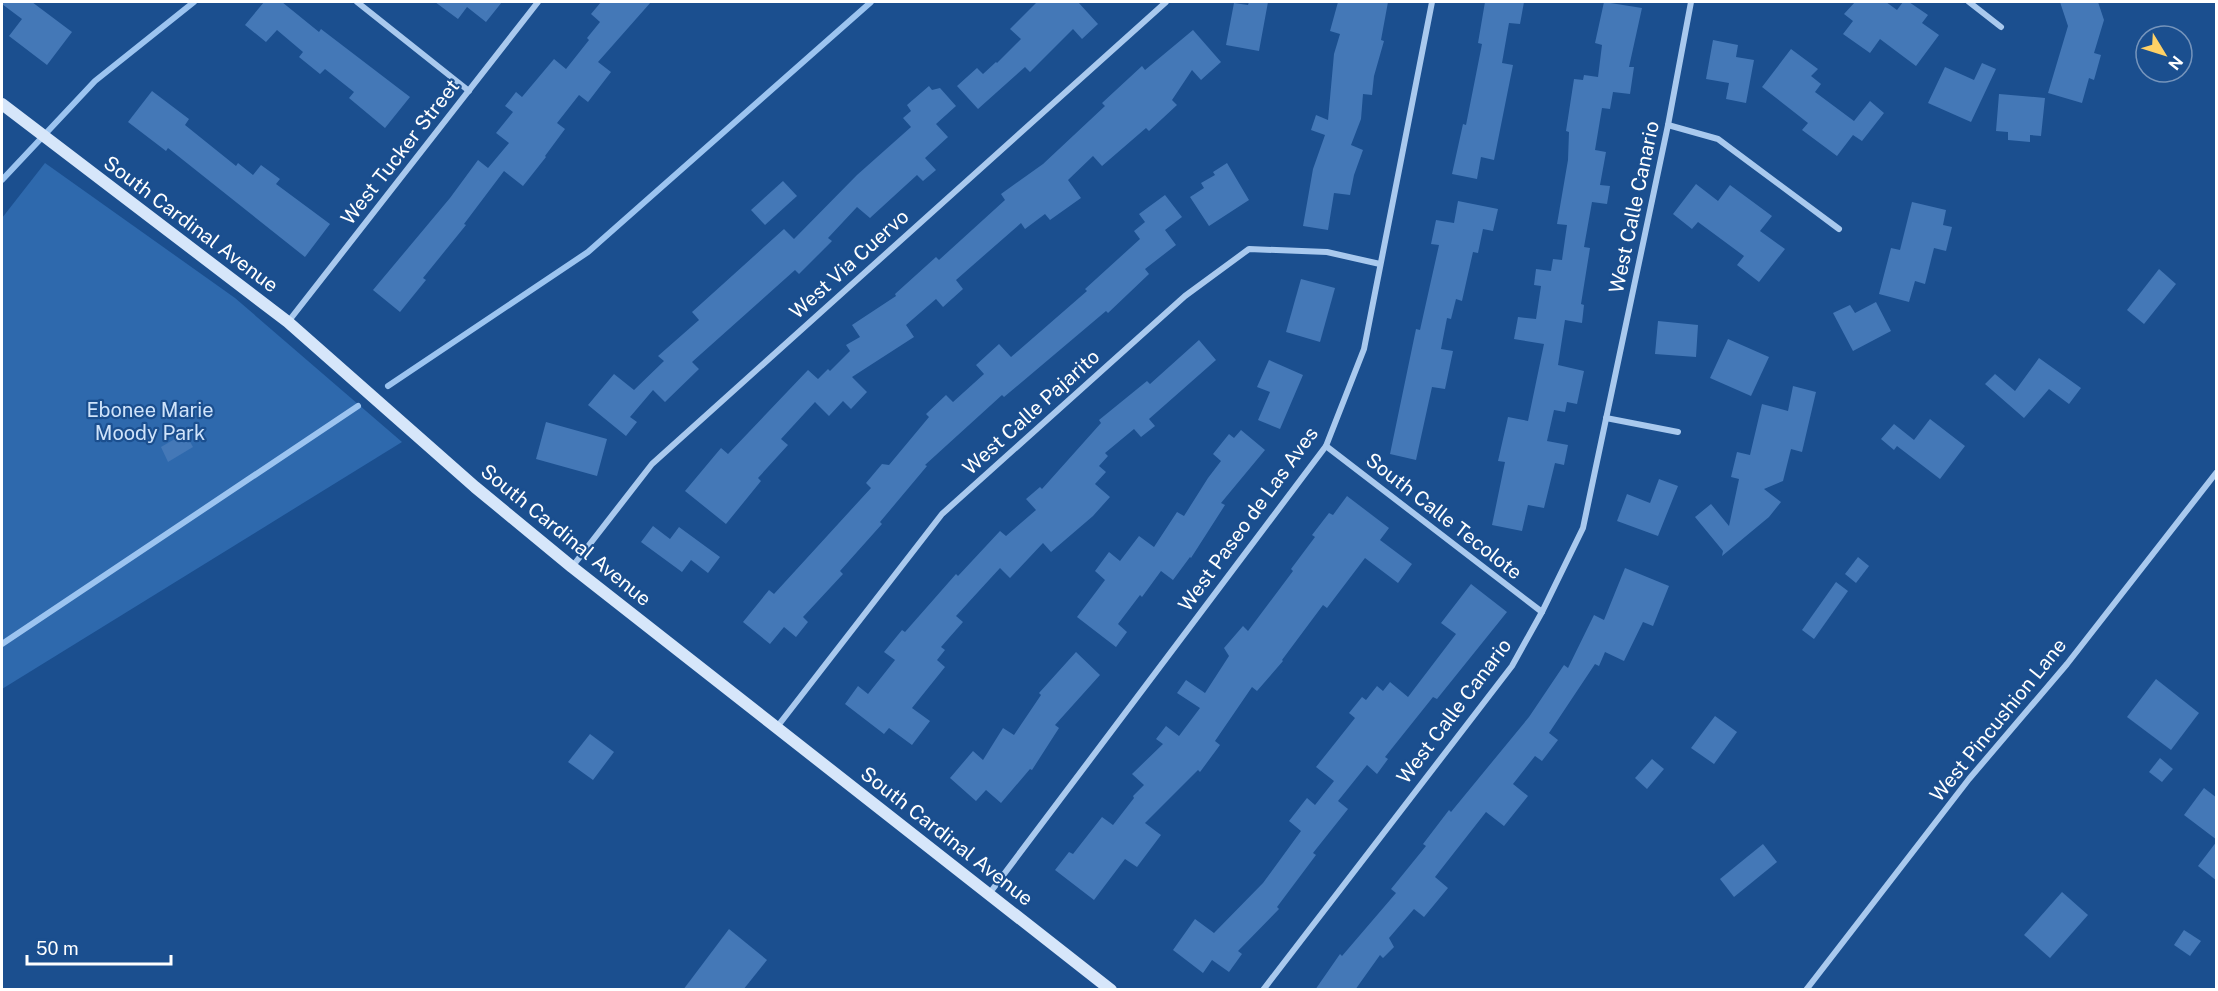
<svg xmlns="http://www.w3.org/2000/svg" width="2218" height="991" font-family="'Public Sans',sans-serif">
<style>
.green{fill:#2e69ad}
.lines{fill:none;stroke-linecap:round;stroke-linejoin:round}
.stream{stroke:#9cc4f0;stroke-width:6}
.building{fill:#4478b7}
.street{stroke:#a9c9ee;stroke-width:6}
.secondary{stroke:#d6e6fa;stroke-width:12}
.labels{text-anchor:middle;stroke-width:4.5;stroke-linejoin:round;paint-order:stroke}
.street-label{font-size:20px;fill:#fff;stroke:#1b4f8f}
.park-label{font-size:20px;fill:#cfe3fa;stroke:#1b4f8f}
</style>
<rect width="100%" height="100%" fill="#1b4f8f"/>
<polygon class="green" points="45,163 235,298 402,442 2,689 2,218"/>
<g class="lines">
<g class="stream">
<polyline points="2,180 95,81 194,2"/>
<polyline points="388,386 588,252 871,2"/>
<polyline points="2,644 358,406"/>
</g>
</g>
<g class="building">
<polygon points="2,2 32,2 72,32 47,65 9,36 22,19 2,4"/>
<polygon points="264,2 282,2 319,32 321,29 410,97 385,128 349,98 354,92 325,69 320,74 299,57 303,52 277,30 266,42 245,25"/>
<polygon points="435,2 502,2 486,22 467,7 458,19"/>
<polygon points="601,2 651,2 598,62 611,72 588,102 579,95 557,123 565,129 545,156 546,157 523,186 504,171 464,224 466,225 423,278 426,280 400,312 373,290 450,198 478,160 488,168 509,143 496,133 513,112 505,106 516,92 522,97 554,59 566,69 589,40 587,38 600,22 591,14"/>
<polygon points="1037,2 1078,2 1098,24 1082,39 1073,29 1030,72 1025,67 978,109 957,86 977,68 983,74 996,62 997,63 1021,39 1010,29"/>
<polygon points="1249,2 1268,2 1259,51 1226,45 1234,3 1248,5"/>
<polygon points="1338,2 1388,2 1381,40 1384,41 1374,76 1372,95 1363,94 1361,119 1351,145 1363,150 1354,175 1350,195 1334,193 1328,230 1303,226 1313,169 1325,135 1311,130 1316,115 1328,120 1334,54 1340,34 1330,31"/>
<polygon points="1485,2 1524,2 1520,24 1509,23 1502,63 1513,65 1494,160 1481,157 1477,179 1452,174 1463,124 1466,125 1482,44 1478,43"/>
<polygon points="1604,2 1642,8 1629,67 1634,67 1630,94 1613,92 1610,109 1602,108 1595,150 1606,152 1600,185 1610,186 1607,204 1592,202 1584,247 1590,248 1581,304 1584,305 1582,323 1565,320 1558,365 1584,371 1577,404 1567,402 1565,412 1554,410 1547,441 1568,445 1564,465 1555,463 1544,508 1528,505 1522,531 1492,525 1505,462 1498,461 1508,417 1528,421 1544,344 1514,339 1518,317 1536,319 1541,286 1534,285 1536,269 1551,271 1553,259 1562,260 1567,225 1557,224 1568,160 1569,132 1566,131 1574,79 1583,80 1584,75 1598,77 1602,45 1595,43"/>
<polygon points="1855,2 1886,2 1897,10 1903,2 1909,2 1928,15 1922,23 1939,35 1916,66 1880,39 1870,53 1843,34 1853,21 1844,14"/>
<polygon points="2060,2 2098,2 2104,20 2094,53 2101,55 2094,80 2089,78 2082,103 2048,93 2068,26"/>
<polygon points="1193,30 1221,62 1201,80 1192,70 1172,100 1177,105 1149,131 1146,128 1102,166 1093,156 1068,180 1081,198 1050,220 1045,214 1025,229 1021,223 956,280 963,289 943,307 936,299 906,325 914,337 852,377 867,392 851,409 843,401 829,416 815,402 781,439 788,445 758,478 761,481 726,524 685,491 721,448 728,454 808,370 818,379 828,369 830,371 850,351 846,345 860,337 852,325 896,296 895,294 936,257 939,260 1005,200 1001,194 1043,164 1105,106 1102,103 1142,66 1145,70"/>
<polygon points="1713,40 1738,45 1736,57 1754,60 1746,103 1726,99 1729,83 1706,79"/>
<polygon points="1791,49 1818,69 1811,76 1821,84 1815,92 1854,121 1870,101 1884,113 1862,141 1853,135 1837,156 1802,130 1808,123 1762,87"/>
<polygon points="1982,63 1996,69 1971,122 1928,103 1945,67 1974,80"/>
<polygon points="929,86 932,90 940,88 956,106 936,124 948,137 925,158 936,170 923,181 917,175 870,218 857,207 828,238 832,241 799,274 795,270 692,362 699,369 665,402 653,390 630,417 637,422 626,436 588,405 614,374 634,390 664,361 658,356 699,320 692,312 784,229 794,239 857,175 911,127 903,118 911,111 907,105"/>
<polygon points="152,91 189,119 185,125 236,166 238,163 253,175 261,165 280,179 276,184 330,224 305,257 168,148 166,151 128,122"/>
<polygon points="1999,94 2045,98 2041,136 2030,135 2030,142 2008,140 2008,132 1996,131"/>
<polygon points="1227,163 1249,200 1209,226 1190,197 1204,188 1201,183 1215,175 1213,172"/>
<polygon points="783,181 797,196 765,225 751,210"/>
<polygon points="1696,184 1718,201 1730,185 1772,216 1760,231 1785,249 1759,282 1737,265 1744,256 1698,222 1692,229 1673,214"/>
<polygon points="1165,195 1182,217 1165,230 1176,245 1145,269 1149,274 1108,313 1106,311 1004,397 1002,395 925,465 927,466 880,522 882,524 840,571 843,574 803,617 808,622 796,637 784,627 770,644 743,622 769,590 774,594 871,488 866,483 882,464 889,465 929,417 926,414 946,395 953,402 984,374 976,365 999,344 1011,357 1087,291 1085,289 1140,239 1134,231 1145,222 1139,214"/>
<polygon points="1458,201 1498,209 1493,231 1483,229 1478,253 1473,252 1462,301 1456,299 1451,319 1447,318 1441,349 1453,351 1445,389 1432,387 1416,460 1390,454 1416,329 1420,330 1439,245 1431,244 1436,220 1454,223"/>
<polygon points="1912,202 1946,210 1943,225 1952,227 1946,251 1934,248 1925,284 1915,281 1909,302 1879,294 1891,248 1900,250"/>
<polygon points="2159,269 2176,284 2144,324 2127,310"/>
<polygon points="1301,279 1335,288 1320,342 1286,332"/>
<polygon points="1876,302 1891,331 1853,351 1833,313 1850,305 1855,313"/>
<polygon points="1658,321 1698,325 1696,357 1655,354"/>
<polygon points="1728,339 1769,357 1751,396 1710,378"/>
<polygon points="1199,340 1216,360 1149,419 1155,426 1141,437 1134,429 1105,453 1108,456 1099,466 1106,472 1095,484 1110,497 1093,516 1051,552 1043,543 1010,578 1000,568 956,616 963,622 941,647 945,650 937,660 945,667 912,708 930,721 912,745 889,728 884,734 845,704 858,686 868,694 895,660 884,652 902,630 905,632 956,574 958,576 1000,531 1006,536 1036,510 1026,499 1040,487 1042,489 1101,423 1099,420 1147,381 1150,384"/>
<polygon points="2039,358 2081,388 2069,404 2049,389 2024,418 1985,384 1995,374 2015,391"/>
<polygon points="1269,360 1303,375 1280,429 1258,420 1270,392 1257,387"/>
<polygon points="1793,386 1816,392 1802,452 1791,449 1783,481 1764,489 1781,502 1769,517 1722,556 1723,551 1695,517 1711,504 1729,526 1739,479 1731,477 1737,452 1750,455 1762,404 1788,411"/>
<polygon points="1930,419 1965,446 1940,479 1897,446 1894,450 1881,439 1894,424 1914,440"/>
<polygon points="546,422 607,439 597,476 536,459"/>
<polygon points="1241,430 1265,450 1221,503 1225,505 1191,558 1190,557 1173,580 1161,571 1142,597 1140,595 1118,624 1127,632 1116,647 1077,617 1105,580 1095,571 1109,552 1120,561 1139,536 1154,547 1177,512 1184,516 1208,478 1221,461 1213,454 1229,434 1234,438"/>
<polygon points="185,433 193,447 168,462 161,447"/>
<polygon points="1659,479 1678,486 1658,536 1617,521 1627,494 1650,503"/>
<polygon points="1347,496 1389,528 1380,540 1412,564 1398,583 1365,558 1327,608 1323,605 1282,660 1283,661 1257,691 1252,687 1215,741 1220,745 1200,772 1198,770 1145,823 1161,835 1137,867 1125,859 1094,900 1055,870 1069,852 1073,854 1102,817 1113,825 1134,798 1133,796 1144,785 1132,774 1163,744 1156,739 1166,726 1179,736 1200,708 1177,693 1186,680 1205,693 1229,656 1224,648 1243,626 1248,631 1293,571 1291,569 1315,537 1312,535 1329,513 1333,515"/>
<polygon points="653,526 670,539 679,527 720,557 708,573 691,560 682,572 641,542"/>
<polygon points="1858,557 1869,566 1856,583 1845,574"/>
<polygon points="1625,568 1669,586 1653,626 1643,622 1624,661 1605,652 1599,666 1595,664 1549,733 1558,740 1542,761 1535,756 1513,784 1528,796 1504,826 1486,812 1435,877 1448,888 1424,917 1414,909 1389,938 1394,947 1383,958 1380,955 1355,990 1315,990 1340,954 1342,956 1396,893 1391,889 1426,846 1423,844 1449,810 1451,812 1529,717 1564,665 1568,668 1594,615 1604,620"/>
<polygon points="1836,582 1848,591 1814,639 1802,630"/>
<polygon points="1471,584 1507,612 1437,699 1433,697 1385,757 1388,759 1377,774 1367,765 1338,801 1348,809 1313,853 1316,855 1277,907 1279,909 1238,951 1242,954 1229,972 1212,960 1203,973 1173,950 1195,919 1214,933 1263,883 1301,831 1289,821 1307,798 1315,805 1334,781 1316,767 1355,718 1349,713 1362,697 1366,700 1377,686 1383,691 1390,682 1408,697 1456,634 1441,623"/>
<polygon points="1076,652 1100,675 1055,725 1059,728 1032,770 1030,769 1001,803 986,790 976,801 950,778 973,751 983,760 1003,728 1014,735 1041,695 1039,693"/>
<polygon points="2156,679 2199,713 2171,750 2127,717"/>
<polygon points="1715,716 1737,732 1714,764 1691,748"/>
<polygon points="590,734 614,752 593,780 568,762"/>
<polygon points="2160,758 2173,769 2162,782 2149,772"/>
<polygon points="1652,759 1664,769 1647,789 1635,778"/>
<polygon points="2204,788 2217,798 2217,840 2184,815"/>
<polygon points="2217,841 2217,881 2198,866"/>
<polygon points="1763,844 1777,862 1734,897 1720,879"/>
<polygon points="2062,892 2088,915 2050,958 2024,935"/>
<polygon points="729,929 767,960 743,990 683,990"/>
<polygon points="2184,930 2201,941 2190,956 2174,945"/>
</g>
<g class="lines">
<g class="street">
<polyline points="357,2 469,91"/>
<polyline points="1969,2 2001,27"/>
<polyline points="1668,125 1718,139 1839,229"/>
<polyline points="288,322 538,2"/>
<polyline points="1606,418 1678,432"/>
<polyline points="1326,446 1542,612"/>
<polyline points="572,567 652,464 1166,2"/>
<polyline points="777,727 942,514 1185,296 1249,249 1327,252 1380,264"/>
<polyline points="989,894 1326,446 1364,349 1432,2"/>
<polyline points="1263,990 1512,666 1542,612 1583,528 1668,125 1691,2"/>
<polyline points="1806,990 1969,779 2067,664 2216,473"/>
</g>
<polyline class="secondary" points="2,104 288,322 475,487 572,567 1111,990"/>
</g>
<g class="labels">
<g class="street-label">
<text transform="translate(400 152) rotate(-52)" y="7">West Tucker Street</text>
<text transform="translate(1634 207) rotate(-78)" y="7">West Calle Canario</text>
<text transform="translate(191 224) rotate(37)" y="7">South Cardinal Avenue</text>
<text transform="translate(849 264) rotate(-42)" y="7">West Via Cuervo</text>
<text transform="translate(1031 412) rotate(-42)" y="7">West Calle Pajarito</text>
<text transform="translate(1444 516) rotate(38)" y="7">South Calle Tecolote</text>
<text transform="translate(1248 519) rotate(-54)" y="7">West Paseo de Las Aves</text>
<text transform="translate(566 535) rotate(39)" y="7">South Cardinal Avenue</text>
<text transform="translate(1454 711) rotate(-53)" y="7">West Calle Canario</text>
<text transform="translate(1998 720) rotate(-51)" y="7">West Pincushion Lane</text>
<text transform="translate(947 836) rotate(38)" y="7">South Cardinal Avenue</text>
</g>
<g class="park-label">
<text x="150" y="417">Ebonee Marie<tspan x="150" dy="23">Moody Park</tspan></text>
</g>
</g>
<rect width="2218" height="991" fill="none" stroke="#ffffff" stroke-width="6"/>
<g transform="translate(2164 54) rotate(128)"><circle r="28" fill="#1b4f8f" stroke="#7695bc" stroke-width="1.5"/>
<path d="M0-4.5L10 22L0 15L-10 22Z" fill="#ffd166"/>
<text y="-9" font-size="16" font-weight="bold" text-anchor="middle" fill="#ffffff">N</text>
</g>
<path d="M27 955v9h144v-9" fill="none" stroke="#ffffff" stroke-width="3"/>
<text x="36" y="955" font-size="18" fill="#ffffff" stroke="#1b4f8f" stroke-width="4.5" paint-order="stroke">50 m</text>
</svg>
